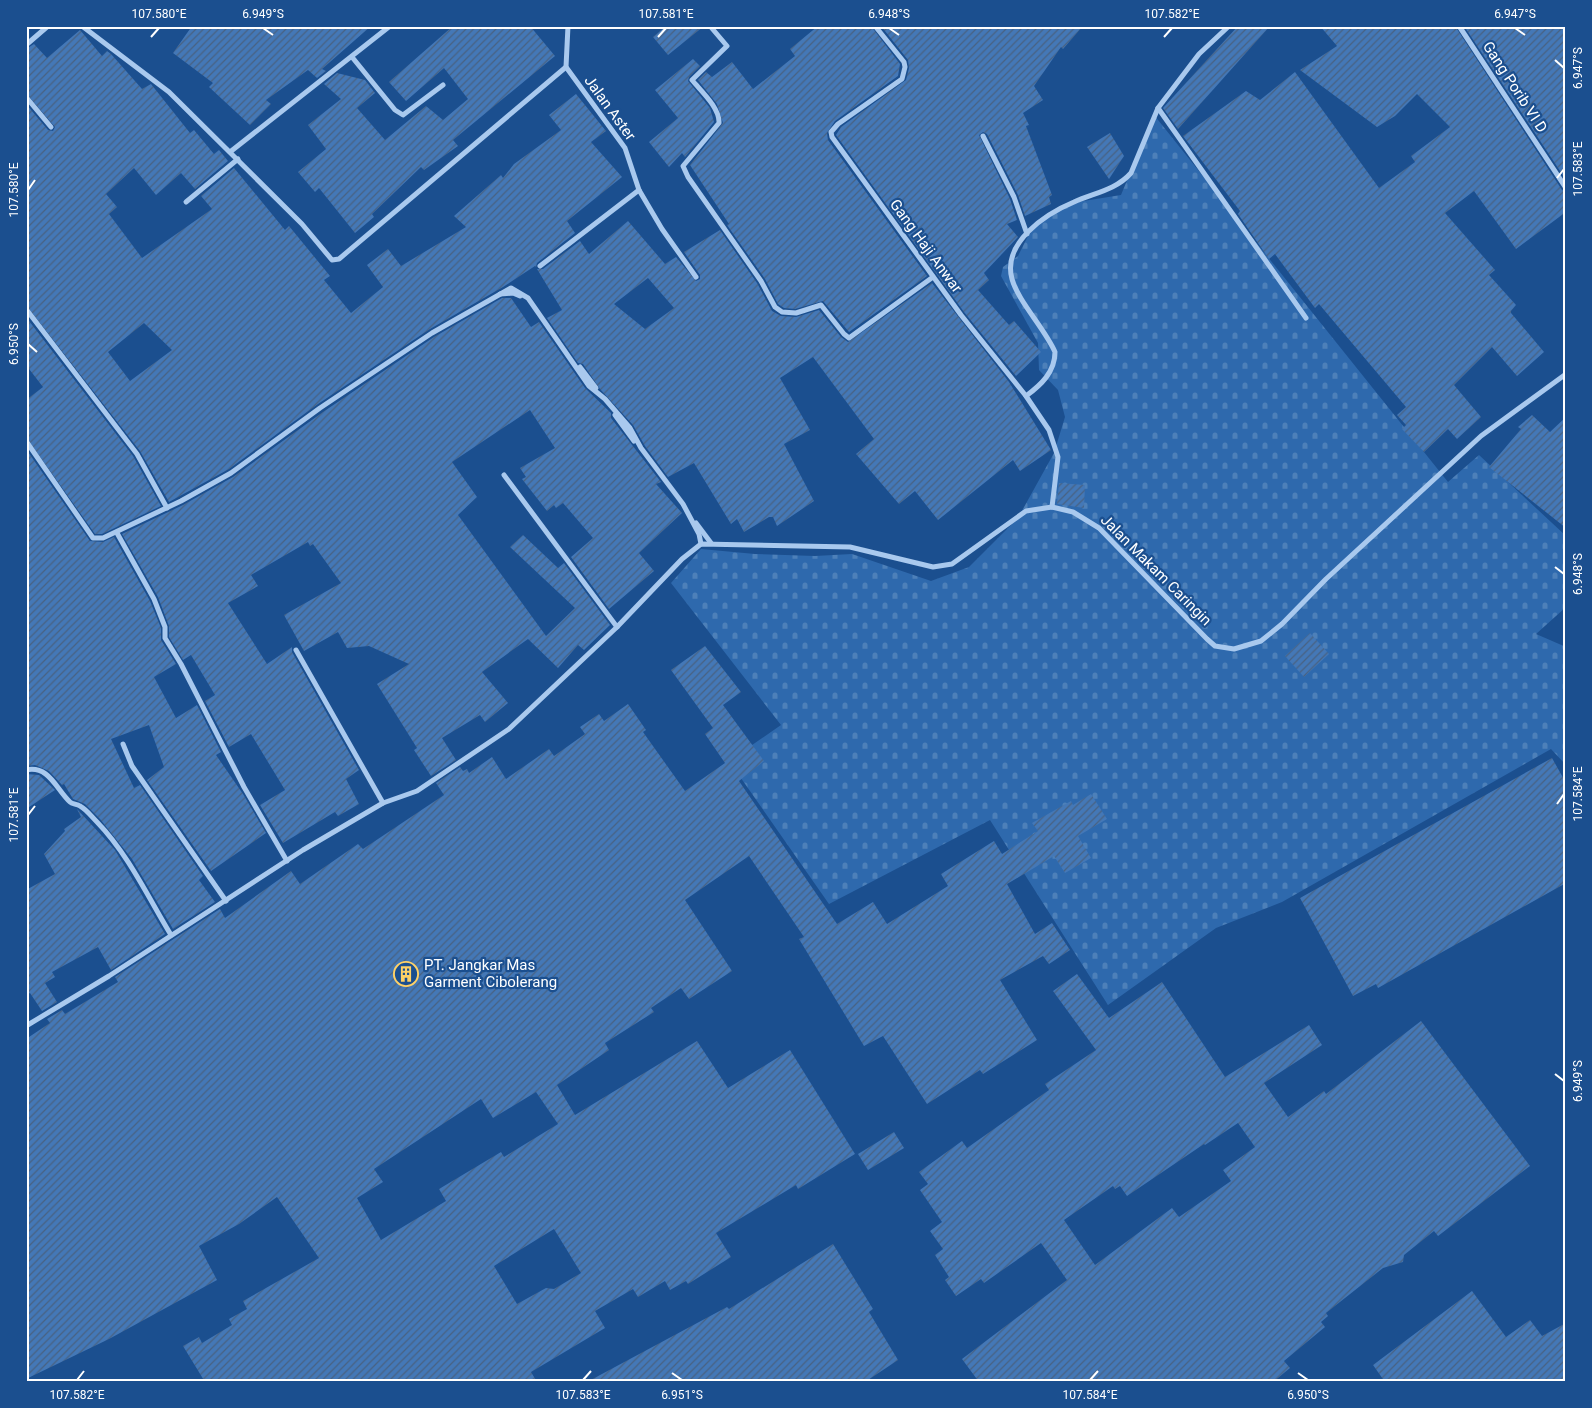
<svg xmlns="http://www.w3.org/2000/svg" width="1592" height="1408" font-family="Roboto,sans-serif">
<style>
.cemetery{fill:url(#cemetery-stones)}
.building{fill:url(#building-hatch);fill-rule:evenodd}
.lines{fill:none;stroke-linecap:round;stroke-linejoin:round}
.street{stroke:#a9c9ee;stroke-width:5}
.ticks{fill:none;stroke:#fff;stroke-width:2}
.labels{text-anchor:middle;stroke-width:4.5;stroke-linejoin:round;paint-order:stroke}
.street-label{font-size:15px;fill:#fff;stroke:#1b4f8f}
.poi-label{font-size:15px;fill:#fff;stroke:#1b4f8f;text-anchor:start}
.neatline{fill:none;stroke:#fff;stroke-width:2}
.ticks-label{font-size:12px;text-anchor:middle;fill:#fff}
</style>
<defs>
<pattern id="cemetery-stones" width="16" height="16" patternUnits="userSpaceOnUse" patternTransform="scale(1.25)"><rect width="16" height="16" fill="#2e69ad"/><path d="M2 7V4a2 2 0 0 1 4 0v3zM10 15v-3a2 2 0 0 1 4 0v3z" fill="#4d80b9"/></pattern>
<pattern id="building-hatch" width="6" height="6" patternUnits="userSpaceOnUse" patternTransform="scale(1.25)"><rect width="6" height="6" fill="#4478b7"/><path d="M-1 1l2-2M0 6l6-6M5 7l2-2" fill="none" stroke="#486282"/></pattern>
</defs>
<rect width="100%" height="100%" fill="#1b4f8f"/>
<polygon class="cemetery" points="1154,115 1448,482 1479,455 1566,536 1566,607 1536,634 1566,647 1566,765 1551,749 1282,902 1216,928 1108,1005 990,820 829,904 729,761 781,725 671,583 701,549 755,554 815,556 852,554 931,581 969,567 1018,518 1054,453 1065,417 1058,390 1039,370 1038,343 1001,276 1003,267 1018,256 1027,238 1042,217 1065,204 1121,195"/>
<g class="building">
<polygon points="192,26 371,26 322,69 326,71 317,78 308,70 266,100 271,104 250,125 209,87 213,83 173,53"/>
<polygon points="453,26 530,26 555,56 453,140 458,146 424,170 421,167 372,214 374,217 355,233 319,188 315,192 298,172 326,149 308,125 341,99 324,84 337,73 365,80 375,93 357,108 385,140 426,106 443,120 468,99 444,68 406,101 389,82"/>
<polygon points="666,26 704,26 668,55 653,37"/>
<polygon points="818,26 871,26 900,64 898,76 835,121 827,133 828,140 927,276 849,332 823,301 795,309 784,308 778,304 765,279 727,225 729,224 690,165 723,123 717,104 698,80 706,72 712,77 732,62 753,89 795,56 790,49"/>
<polygon points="881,26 1083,26 1063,49 1061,47 1034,86 1043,100 1023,113 1029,125 1026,126 1052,195 1049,197 1051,204 1025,216 1018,195 987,134 983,132 979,135 1010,199 1017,220 1007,224 1018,237 984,273 989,280 978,290 1009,325 1014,321 1041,352 1016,376 964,312 836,135 841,127 906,80 909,68 908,60"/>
<polygon points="1238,26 1270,26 1178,129 1163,108"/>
<polygon points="1320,26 1455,26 1562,190 1566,192 1566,212 1516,249 1474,191 1445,213 1495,270 1489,275 1516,305 1511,311 1511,313 1544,352 1517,376 1492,347 1454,385 1481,417 1457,439 1448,429 1424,452 1402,429 1406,425 1397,415 1406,407 1319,304 1315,308 1275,254 1269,259 1238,214 1240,211 1183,136 1246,91 1260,100 1295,72 1379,188 1415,162 1411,156 1450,127 1417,94 1395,116 1377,127 1300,70 1337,46"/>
<polygon points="1464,26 1566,26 1566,180"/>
<path d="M80 30 102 56 107 51 111 54 142 89 151 84 190 133 194 130 214 154 219 150 228 161 195 189 181 173 156 195 134 168 106 194 117 207 109 214 142 258 212 209 201 196 234 168 285 230 289 226 330 276 324 280 351 313 383 287 367 265 388 249 401 266 466 227 454 216 501 175 503 178 514 164 561 130 549 115 576 94 606 131 591 142 622 177 567 221 575 233 537 263 536 267 535 266 503 287 430 329 318 404 229 469 169 502 140 451 26 305V104L48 130 53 131 55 127 26 93V49L34 44 47 58ZM144 323 172 350 130 381 108 352Z"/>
<polygon points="693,59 700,66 689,77 688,81 710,108 714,122 685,157 682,153 669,167 649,142 678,118 655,90"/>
<polygon points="1110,133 1124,156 1109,179 1087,147"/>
<path d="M628 221 665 264 676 257 696 281 700 279V275L684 252 720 230 757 283 772 311 781 316 796 317 819 310 841 337 848 342 932 283 1009 382 1051 450 1020 471 1013 460 938 520 915 491 899 504 856 454 874 439 813 357 780 378 810 430 784 444 814 501 777 526 773 517H769L744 532 737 519 731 524 694 463 668 477 645 446 633 425 600 389 583 364 578 363 547 318 562 310 537 269H543L580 241 589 254ZM648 278 674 308 645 329 614 304Z"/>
<polygon points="502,298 511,298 531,327 539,322 585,388 611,413 611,418 661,482 656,484 682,513 639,553 654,571 609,609 571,557 593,538 563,503 556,508 554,505 547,511 522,479 526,477 520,468 555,448 530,410 452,462 477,497 458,515 546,636 575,608 510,547 523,535 558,568 564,563 610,625 584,650 578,645 558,668 528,639 482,672 508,703 485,722 480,715 442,738 456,760 431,776 414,750 417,748 377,684 409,664 369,646 347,648 338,632 304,651 284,615 341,583 313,544 310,546 308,542 251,575 258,586 228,603 267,664 292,647 292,652 359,770 346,779 359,804 338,816 335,812 283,843 260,805 285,790 251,734 229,747 205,701 215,695 191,655 183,660 169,637 169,626 158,597 122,534 183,505 233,477 323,412 434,337"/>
<polygon points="26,317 133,456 161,506 102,534 95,534 26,437 26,400 43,387 26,365"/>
<polygon points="1532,415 1550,432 1566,417 1566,528 1489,467 1521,429 1518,427"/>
<polygon points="26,449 90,541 103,542 114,537 150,601 161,628 161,640 176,664 154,677 176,718 197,705 221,752 216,755 243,794 266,833 211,871 147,780 164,767 149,725 111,739 134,788 140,785 203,876 199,880 215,902 173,929 132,859 100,819 85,804 73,799 64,784 62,785 49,771 35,765 26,766"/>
<polygon points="1059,483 1085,485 1084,508 1057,504"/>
<polygon points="1310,633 1329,654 1304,677 1285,656"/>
<path d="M705 646 741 692 723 705 764 761 739 781 837 924 873 902 887 924 948 886 941 874 994 841 1002 854 1038 831 1032 823 1071 801 1073 805 1091 794 1107 819 1078 836 1091 858 1065 873 1054 856 1007 884 1035 934 1052 923 1070 950 1049 964 1043 956 1000 980 1037 1040 983 1074 980 1070 927 1104 883 1036 864 1046 799 939 804 937 749 856 685 900 732 971 689 999 681 988 651 1008 654 1012 605 1043 609 1050 557 1085 575 1115 697 1041 728 1088 790 1050 855 1154 798 1189 796 1185 716 1233 731 1257 688 1284 686 1281 670 1290 665 1281 638 1297 633 1289 595 1311 605 1328 531 1372 537 1382H205L183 1346 199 1337 202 1343 232 1325 229 1319 247 1309 243 1301 319 1258 277 1197 239 1224 199 1246 217 1280 109 1339 26 1379V1039L50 1023 47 1019 62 1010 65 1014 118 982 115 977 220 909 225 918 291 871 300 884 358 844 363 849 444 795 436 783 460 767 463 771 467 769 469 773 492 757 506 779 549 749 554 756 585 734 580 727 599 714 604 721 628 704 646 730 643 732 685 791 725 763 705 734 713 728 671 670ZM536 1092 558 1124 504 1157 501 1152 439 1189 446 1201 381 1240 357 1198 383 1182 374 1169 481 1099 493 1118ZM554 1229 581 1273 554 1289 546 1288 517 1304 494 1266Z"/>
<polygon points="1552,758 1566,783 1566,883 1378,988 1376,984 1353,996 1300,898"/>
<polygon points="26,774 39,775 55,790 26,809"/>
<polygon points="77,809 115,850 165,934 111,970 98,947 52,972 55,977 45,983 57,1002 42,1011 30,993 26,995 26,890 55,874 44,854 65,831 64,829 81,817"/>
<path d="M1077 974 1109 1018 1162 982 1225 1077 1309 1025 1322 1045 1264 1083 1288 1117 1324 1091 1326 1094 1421 1021 1530 1166 1438 1236 1434 1231 1404 1255 1403 1262 1383 1268 1326 1313 1328 1316 1321 1322 1325 1327 1284 1361 1290 1368 1273 1382H979L962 1359 1067 1280 1041 1243 984 1283 981 1279 956 1296 945 1280 949 1277 935 1255 943 1249 930 1231 942 1222 920 1190 928 1184 919 1172 962 1141 967 1148 1049 1090 1045 1084 1096 1050 1053 991ZM1238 1123 1255 1147 1223 1170 1231 1181 1179 1217 1172 1208 1095 1265 1064 1220 1113 1186 1115 1189 1120 1186 1127 1196 1204 1144 1205 1145Z"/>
<polygon points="894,1132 904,1148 868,1170 858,1154"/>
<polygon points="833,1244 873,1309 869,1312 898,1360 865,1382 587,1382 727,1307 729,1309"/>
<polygon points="1472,1291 1506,1337 1530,1320 1542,1336 1566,1323 1566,1382 1385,1382 1373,1365"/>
</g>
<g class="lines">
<g class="street">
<polyline points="82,26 169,92 302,224 332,260 339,259 566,67"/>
<polyline points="568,26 566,67 625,148 639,190 662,229 696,277"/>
<path d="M710 26 727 46 692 80C701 91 720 108 719 123L683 166 688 177 761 281 775 307 782 312 796 313 821 305 844 334 849 338 933 277"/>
<polyline points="875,26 904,62 905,67 902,79 838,124 831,132 832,137 961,315 1026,396 1049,430 1058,457 1052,507"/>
<polyline points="1459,26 1566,188"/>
<polyline points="26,45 48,26"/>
<polyline points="352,57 395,110 403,115 443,85"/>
<polyline points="26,97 51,127"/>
<polyline points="1158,108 1306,318"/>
<polyline points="983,136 1014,197 1027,234"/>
<polyline points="230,152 390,26"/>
<polyline points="186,202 238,159"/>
<polyline points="540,266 639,190"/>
<polyline points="500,294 513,293 520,296"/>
<polyline points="26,309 137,454 167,508"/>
<polyline points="580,367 596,388"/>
<path d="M1026 396C1041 385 1055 372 1055 352 1045 329 1018 301 1012 279 1002 243 1045 214 1074 202 1094 193 1116 190 1131 173L1158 108 1199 54 1229 26"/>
<polyline points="615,415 634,441"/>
<polyline points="26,441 93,538 103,538 181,501 231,473 320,408 432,333 511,288 528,298 589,386 605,399 630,428 641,448 683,504 699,534 701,544"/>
<polyline points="504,475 617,627"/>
<polyline points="696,523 711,543"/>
<polyline points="117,533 154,599 165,627 165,638 181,664 244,787 287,861"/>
<polyline points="296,650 383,803"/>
<polyline points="123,744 132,766 226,901"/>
<path d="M26 770C49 765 56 789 70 802 72 804 77 804 80 806 86 809 92 817 97 822 128 854 148 897 171 935"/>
<polyline points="26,1026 109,976 303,850 383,803 417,791 509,729 617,627 682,559 701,544 850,547 933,567 952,564 1026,511 1052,507 1073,512 1099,528 1207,639 1215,646 1234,649 1261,641 1282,624 1326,579 1481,436 1566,374"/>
</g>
</g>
<path class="ticks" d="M263 28 273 35M889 28 899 35M1515 28 1525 35M151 37 159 28M658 37 666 28M1164 37 1172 28M1555 60 1564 68M1557 178 1564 169M28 190 35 180M28 344 37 352M1555 567 1564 574M1557 804 1564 794M28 815 35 806M1555 1074 1564 1081M672 1373 682 1380M1298 1373 1308 1380M77 1380 84 1371M583 1380 591 1371M1090 1380 1098 1371"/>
<defs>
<symbol id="building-ring" viewBox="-11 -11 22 22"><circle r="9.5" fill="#1b4f8f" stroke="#ffd166" stroke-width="1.5"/><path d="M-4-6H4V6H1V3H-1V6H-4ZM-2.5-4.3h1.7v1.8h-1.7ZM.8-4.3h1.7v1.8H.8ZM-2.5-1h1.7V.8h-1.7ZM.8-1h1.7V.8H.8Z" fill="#ffd166"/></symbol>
</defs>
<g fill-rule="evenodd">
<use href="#building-ring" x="392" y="960" width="28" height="28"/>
</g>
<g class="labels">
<g class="street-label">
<text transform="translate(1515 87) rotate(57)" y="5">Gang Porib VI D</text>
<text transform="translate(610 108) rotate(54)" y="5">Jalan Aster</text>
<text transform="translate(926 246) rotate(54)" y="5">Gang Haji Anwar</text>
<text transform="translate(1156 570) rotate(45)" y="5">Jalan Makam Caringin</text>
</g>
<g class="poi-label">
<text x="424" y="970">PT. Jangkar Mas<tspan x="424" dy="17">Garment Cibolerang</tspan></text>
</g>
</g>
<rect width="1592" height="1408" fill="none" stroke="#1b4f8f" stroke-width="55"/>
<rect x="28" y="28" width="1536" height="1352" class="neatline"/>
<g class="ticks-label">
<text x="159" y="18">107.580°E</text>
<text x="263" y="18">6.949°S</text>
<text x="666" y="18">107.581°E</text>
<text x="889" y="18">6.948°S</text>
<text x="1172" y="18">107.582°E</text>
<text x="1515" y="18">6.947°S</text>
<text transform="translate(1578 68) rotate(-90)" y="4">6.947°S</text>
<text transform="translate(1578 169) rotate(-90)" y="4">107.583°E</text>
<text transform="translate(14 190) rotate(-90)" y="4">107.580°E</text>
<text transform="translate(14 344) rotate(-90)" y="4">6.950°S</text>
<text transform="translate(1578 574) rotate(-90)" y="4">6.948°S</text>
<text transform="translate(1578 794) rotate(-90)" y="4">107.584°E</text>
<text transform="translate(14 815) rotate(-90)" y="4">107.581°E</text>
<text transform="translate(1578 1081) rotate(-90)" y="4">6.949°S</text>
<text x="77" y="1399">107.582°E</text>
<text x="583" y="1399">107.583°E</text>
<text x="682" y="1399">6.951°S</text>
<text x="1090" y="1399">107.584°E</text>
<text x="1308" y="1399">6.950°S</text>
</g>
</svg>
